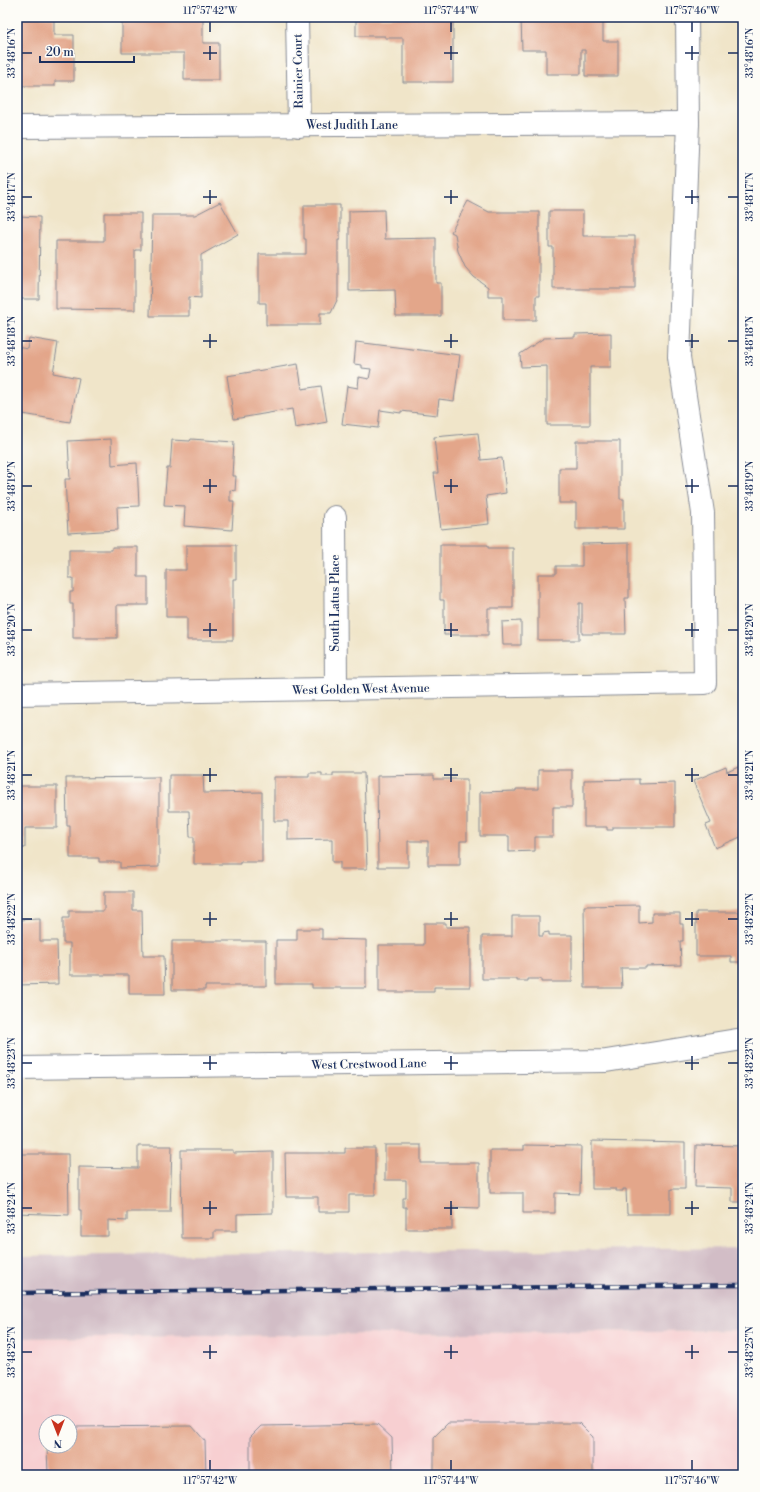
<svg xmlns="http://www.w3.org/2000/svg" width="760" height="1492" font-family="'Libre Bodoni',serif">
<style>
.built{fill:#f7cfd1;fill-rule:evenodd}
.industrial{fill:#d2bdc6}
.building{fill:#e3a68a}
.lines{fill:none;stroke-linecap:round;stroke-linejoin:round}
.minor-casing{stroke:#868a94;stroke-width:24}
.minor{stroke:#fff;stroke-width:22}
.rail-casing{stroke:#1b2f5e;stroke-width:4.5}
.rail{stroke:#fdfcf7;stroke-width:3;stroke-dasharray:9;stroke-linecap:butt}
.ticks{fill:none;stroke:#1b2f5e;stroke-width:1.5}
.labels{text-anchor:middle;stroke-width:3;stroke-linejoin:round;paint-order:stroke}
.street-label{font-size:12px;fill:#1b2f5e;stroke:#fdfcf7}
.neatline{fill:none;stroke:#1b2f5e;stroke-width:1.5}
.ticks-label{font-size:10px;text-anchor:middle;fill:#1b2f5e}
</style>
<rect width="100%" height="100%" fill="#fdfcf7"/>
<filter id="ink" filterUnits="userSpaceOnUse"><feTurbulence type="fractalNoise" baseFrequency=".025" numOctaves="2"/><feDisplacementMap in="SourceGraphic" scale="8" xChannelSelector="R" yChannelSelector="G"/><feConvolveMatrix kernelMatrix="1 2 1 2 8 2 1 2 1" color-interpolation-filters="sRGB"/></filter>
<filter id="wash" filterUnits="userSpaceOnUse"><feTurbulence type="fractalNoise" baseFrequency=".012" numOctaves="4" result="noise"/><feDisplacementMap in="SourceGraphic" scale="16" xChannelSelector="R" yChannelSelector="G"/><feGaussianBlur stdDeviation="0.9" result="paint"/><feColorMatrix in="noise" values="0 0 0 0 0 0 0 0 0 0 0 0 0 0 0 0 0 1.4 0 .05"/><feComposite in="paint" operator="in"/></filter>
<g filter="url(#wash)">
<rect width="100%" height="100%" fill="#f0e5c9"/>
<path class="built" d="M743 1330V1475H17V1338ZM46 1422H70V1446H46Z"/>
<polygon class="industrial" points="743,1248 743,1330 17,1338 17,1256"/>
<g id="blocks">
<g class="building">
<polygon points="17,17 54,17 54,35 74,35 74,81 55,81 55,86 17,86"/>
<polygon points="122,17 203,17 203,43 219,43 219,80 184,80 184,53 122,53"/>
<polygon points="356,17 453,17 453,82 403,82 403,38 385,38 385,36 356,36"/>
<polygon points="521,17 603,17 603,41 618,41 618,76 585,76 585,50 581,50 581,74 546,74 546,50 522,50"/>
<polygon points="468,201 489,212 539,212 539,296 536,296 536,320 503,320 503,296 488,296 488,287 474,277 465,267 458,251 455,234 451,232"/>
<polygon points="220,202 238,234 201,255 201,298 189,297 189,316 150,316 152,215 195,215"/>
<polygon points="304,205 340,205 340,240 338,240 338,298 331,313 320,313 320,325 266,325 266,303 259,303 259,254 306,254 306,239 304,239"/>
<polygon points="384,210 385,239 436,238 436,283 441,283 441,316 396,316 395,290 349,291 349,211"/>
<polygon points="549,211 583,211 583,236 635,236 635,289 553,289 553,247 549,247"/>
<polygon points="104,213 141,213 141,250 135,250 135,310 56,309 56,241 104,241"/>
<polygon points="17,216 40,217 39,299 17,299"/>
<polygon points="611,333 611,367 590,367 590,425 547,425 547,366 521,367 520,354 544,338 575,337 575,334"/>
<polygon points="29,338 58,343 53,373 79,378 70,422 17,413 17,347 27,349"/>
<polygon points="356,342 460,355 454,401 439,399 437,415 401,411 401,413 380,410 378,428 342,424 347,386 358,388 359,377 369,379 371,369 362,368 362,365 354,364"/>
<polygon points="298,364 302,389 321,386 327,422 295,428 292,409 234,419 227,376"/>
<polygon points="478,433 481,460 502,458 506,493 486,496 489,524 441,529 434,473 438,473 434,437"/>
<polygon points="111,439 112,465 137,463 139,506 117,507 118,530 68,533 65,479 70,479 68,441"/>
<polygon points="191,439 234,442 232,476 236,476 235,491 230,490 230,501 234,501 232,530 184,526 185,506 164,505 167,468 170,468 172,440 190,441"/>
<polygon points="576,441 620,441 620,499 624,499 624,529 576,529 576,503 559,503 559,468 576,468"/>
<polygon points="629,543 629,598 625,598 626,634 582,634 582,603 579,603 579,640 538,640 538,574 556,574 556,566 582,566 582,544"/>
<polygon points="186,545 236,545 236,579 233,579 233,640 187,640 187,617 166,617 166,570 186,570"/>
<polygon points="440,545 488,545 488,548 513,548 513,608 488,608 488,635 444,635 444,600 440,600"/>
<polygon points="112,547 138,547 138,577 148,577 148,605 117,605 117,638 73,638 73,604 70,604 70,592 73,592 73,578 69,578 69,550 112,550"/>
<polygon points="521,621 521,645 503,645 502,622"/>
<polygon points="743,765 743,836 715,848 706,825 711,823 693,781 726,767 727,772"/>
<polygon points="538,770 572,770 572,807 553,807 553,837 535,837 535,851 509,852 509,836 480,836 480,792 516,791 516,789 538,789"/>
<polygon points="309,773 322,773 322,776 333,776 333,773 364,773 367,869 340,869 340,862 332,862 332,839 288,840 288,821 274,821 274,777 309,777"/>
<polygon points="169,775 203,775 204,793 262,792 262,862 240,862 240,864 194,864 194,837 190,837 189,811 169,811"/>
<polygon points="434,775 434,779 467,779 467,841 460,841 460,865 428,865 428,841 408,841 408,867 378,867 377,776"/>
<polygon points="159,777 159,867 120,868 120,862 99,862 99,858 70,858 70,826 67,826 66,778"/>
<polygon points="639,779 639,784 675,783 675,827 613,827 613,830 607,830 607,827 584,827 584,780"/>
<polygon points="17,781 19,781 19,786 57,786 57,828 25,828 25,848 17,848"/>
<polygon points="104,892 133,892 133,910 142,910 143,956 164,956 165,994 129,994 129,975 70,975 70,943 63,943 63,918 69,918 69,911 104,911"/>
<polygon points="639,905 639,923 652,922 652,913 680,913 680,924 683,924 683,941 680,941 681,965 646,966 646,968 621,968 622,988 585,988 584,906"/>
<polygon points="696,912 743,912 743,962 731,962 731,956 696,956"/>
<polygon points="512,916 539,916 539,936 543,936 543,933 549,932 549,935 572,935 572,982 541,982 541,979 528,979 528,981 517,981 517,979 482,979 482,936 512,936"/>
<polygon points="40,919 40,941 57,941 58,984 17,985 17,920"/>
<polygon points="424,923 446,923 446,927 470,927 470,987 434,987 434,992 379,992 379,945 424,945"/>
<polygon points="297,929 322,929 322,939 366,940 366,988 312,988 312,984 276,984 276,940 297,940"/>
<polygon points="172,941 266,941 266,986 205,986 205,990 172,990"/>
<polygon points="592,1141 685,1143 685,1189 671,1189 671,1214 627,1214 626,1189 623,1189 623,1191 616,1191 616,1189 592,1189"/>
<polygon points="385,1145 421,1145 421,1163 479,1163 479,1208 452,1207 452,1229 406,1229 406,1207 403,1207 403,1198 406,1198 406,1180 385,1180"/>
<polygon points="524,1145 581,1146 580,1194 555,1193 555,1213 523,1213 523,1193 490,1193 490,1150 524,1150"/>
<polygon points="696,1145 743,1146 743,1202 732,1202 732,1188 695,1187"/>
<polygon points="138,1146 172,1146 170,1212 127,1212 127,1221 108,1220 108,1236 81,1236 81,1210 79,1210 79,1167 138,1168"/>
<polygon points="345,1148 375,1148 375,1195 349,1195 349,1212 318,1212 318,1197 286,1197 285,1153 345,1153"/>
<polygon points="181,1150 233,1150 233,1153 273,1152 273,1213 237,1214 237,1231 214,1231 214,1238 182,1238"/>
<polygon points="17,1154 68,1154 69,1215 17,1213"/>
<polygon points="448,1423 579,1423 593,1437 593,1475 434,1475 434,1437"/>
<polygon points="377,1424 392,1438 393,1475 250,1475 250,1437 261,1426"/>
<polygon points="192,1426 205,1441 206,1475 48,1475 47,1447 70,1446 70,1427"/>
</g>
</g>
</g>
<g filter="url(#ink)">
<use href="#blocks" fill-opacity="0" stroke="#868a94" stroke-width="1"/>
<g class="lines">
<defs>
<g id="minor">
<polyline points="297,17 299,126"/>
<polyline points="17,127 688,123"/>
<polyline points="335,517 336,689"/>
<polyline points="17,694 705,683 703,513 679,357 688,123 687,17"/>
<polyline points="17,1068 606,1061 743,1039"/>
</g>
</defs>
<use href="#minor" class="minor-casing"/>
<use href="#minor" class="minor"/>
<defs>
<polyline id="rail" points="17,1293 743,1285"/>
</defs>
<use href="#rail" class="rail-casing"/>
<use href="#rail" class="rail"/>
</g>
</g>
<path class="ticks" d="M210 22V32M451 22V32M692 22V32M210 46V60M451 46V60M692 46V60M22 53H32M203 53H217M444 53H458M685 53H699M728 53H738M210 190V204M451 190V204M692 190V204M22 197H32M203 197H217M444 197H458M685 197H699M728 197H738M210 334V348M451 334V348M692 334V348M22 341H32M203 341H217M444 341H458M685 341H699M728 341H738M210 479V493M451 479V493M692 479V493M22 486H32M203 486H217M444 486H458M685 486H699M728 486H738M210 623V637M451 623V637M692 623V637M22 630H32M203 630H217M444 630H458M685 630H699M728 630H738M210 768V782M451 768V782M692 768V782M22 775H32M203 775H217M444 775H458M685 775H699M728 775H738M210 912V926M451 912V926M692 912V926M22 919H32M203 919H217M444 919H458M685 919H699M728 919H738M210 1056V1070M451 1056V1070M692 1056V1070M22 1063H32M203 1063H217M444 1063H458M685 1063H699M728 1063H738M210 1201V1215M451 1201V1215M692 1201V1215M22 1208H32M203 1208H217M444 1208H458M685 1208H699M728 1208H738M210 1345V1359M451 1345V1359M692 1345V1359M22 1352H32M203 1352H217M444 1352H458M685 1352H699M728 1352H738M210 1460V1470M451 1460V1470M692 1460V1470"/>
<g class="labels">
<g class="street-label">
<text transform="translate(298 71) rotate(-91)" y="4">Rainier Court</text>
<text x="352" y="129">West Judith Lane</text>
<text transform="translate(335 603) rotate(-90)" y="4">South Latus Place</text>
<text transform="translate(361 689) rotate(-1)" y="4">West Golden West Avenue</text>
<text transform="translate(369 1064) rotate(-1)" y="4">West Crestwood Lane</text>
</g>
</g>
<rect width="760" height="1492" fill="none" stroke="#fdfcf7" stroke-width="44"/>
<g transform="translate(58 1434) rotate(180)"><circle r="19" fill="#fdfcf7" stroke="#a3aaba"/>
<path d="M0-3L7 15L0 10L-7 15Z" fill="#c8321e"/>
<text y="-6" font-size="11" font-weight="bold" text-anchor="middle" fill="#1b2f5e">N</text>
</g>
<path d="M40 56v6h94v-6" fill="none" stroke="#1b2f5e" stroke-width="2"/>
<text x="46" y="56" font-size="12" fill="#1b2f5e" stroke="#fdfcf7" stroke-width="3" paint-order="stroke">20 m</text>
<rect x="22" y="22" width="716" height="1448" class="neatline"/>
<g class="ticks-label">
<text x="210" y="14">117°57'42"W</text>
<text x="451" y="14">117°57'44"W</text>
<text x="692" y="14">117°57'46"W</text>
<text transform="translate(749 53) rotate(-90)" y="4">33°48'16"N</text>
<text transform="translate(11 53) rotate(-90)" y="4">33°48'16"N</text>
<text transform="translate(749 197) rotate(-90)" y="4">33°48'17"N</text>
<text transform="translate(11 197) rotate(-90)" y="4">33°48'17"N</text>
<text transform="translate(749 341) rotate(-90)" y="4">33°48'18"N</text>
<text transform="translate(11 341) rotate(-90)" y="4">33°48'18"N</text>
<text transform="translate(749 486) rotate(-90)" y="4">33°48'19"N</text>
<text transform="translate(11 486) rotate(-90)" y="4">33°48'19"N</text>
<text transform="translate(749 630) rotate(-90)" y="4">33°48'20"N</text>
<text transform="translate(11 630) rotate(-90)" y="4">33°48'20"N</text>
<text transform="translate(749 775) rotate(-90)" y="4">33°48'21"N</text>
<text transform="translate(11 775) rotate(-90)" y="4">33°48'21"N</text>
<text transform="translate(749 919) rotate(-90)" y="4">33°48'22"N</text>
<text transform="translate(11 919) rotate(-90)" y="4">33°48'22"N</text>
<text transform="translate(11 1063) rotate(-90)" y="4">33°48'23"N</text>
<text transform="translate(749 1063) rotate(-90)" y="4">33°48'23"N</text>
<text transform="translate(749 1208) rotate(-90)" y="4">33°48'24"N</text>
<text transform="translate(11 1208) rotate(-90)" y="4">33°48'24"N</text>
<text transform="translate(749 1352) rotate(-90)" y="4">33°48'25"N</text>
<text transform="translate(11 1352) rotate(-90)" y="4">33°48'25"N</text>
<text x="210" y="1484">117°57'42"W</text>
<text x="451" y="1484">117°57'44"W</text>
<text x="692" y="1484">117°57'46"W</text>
</g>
</svg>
